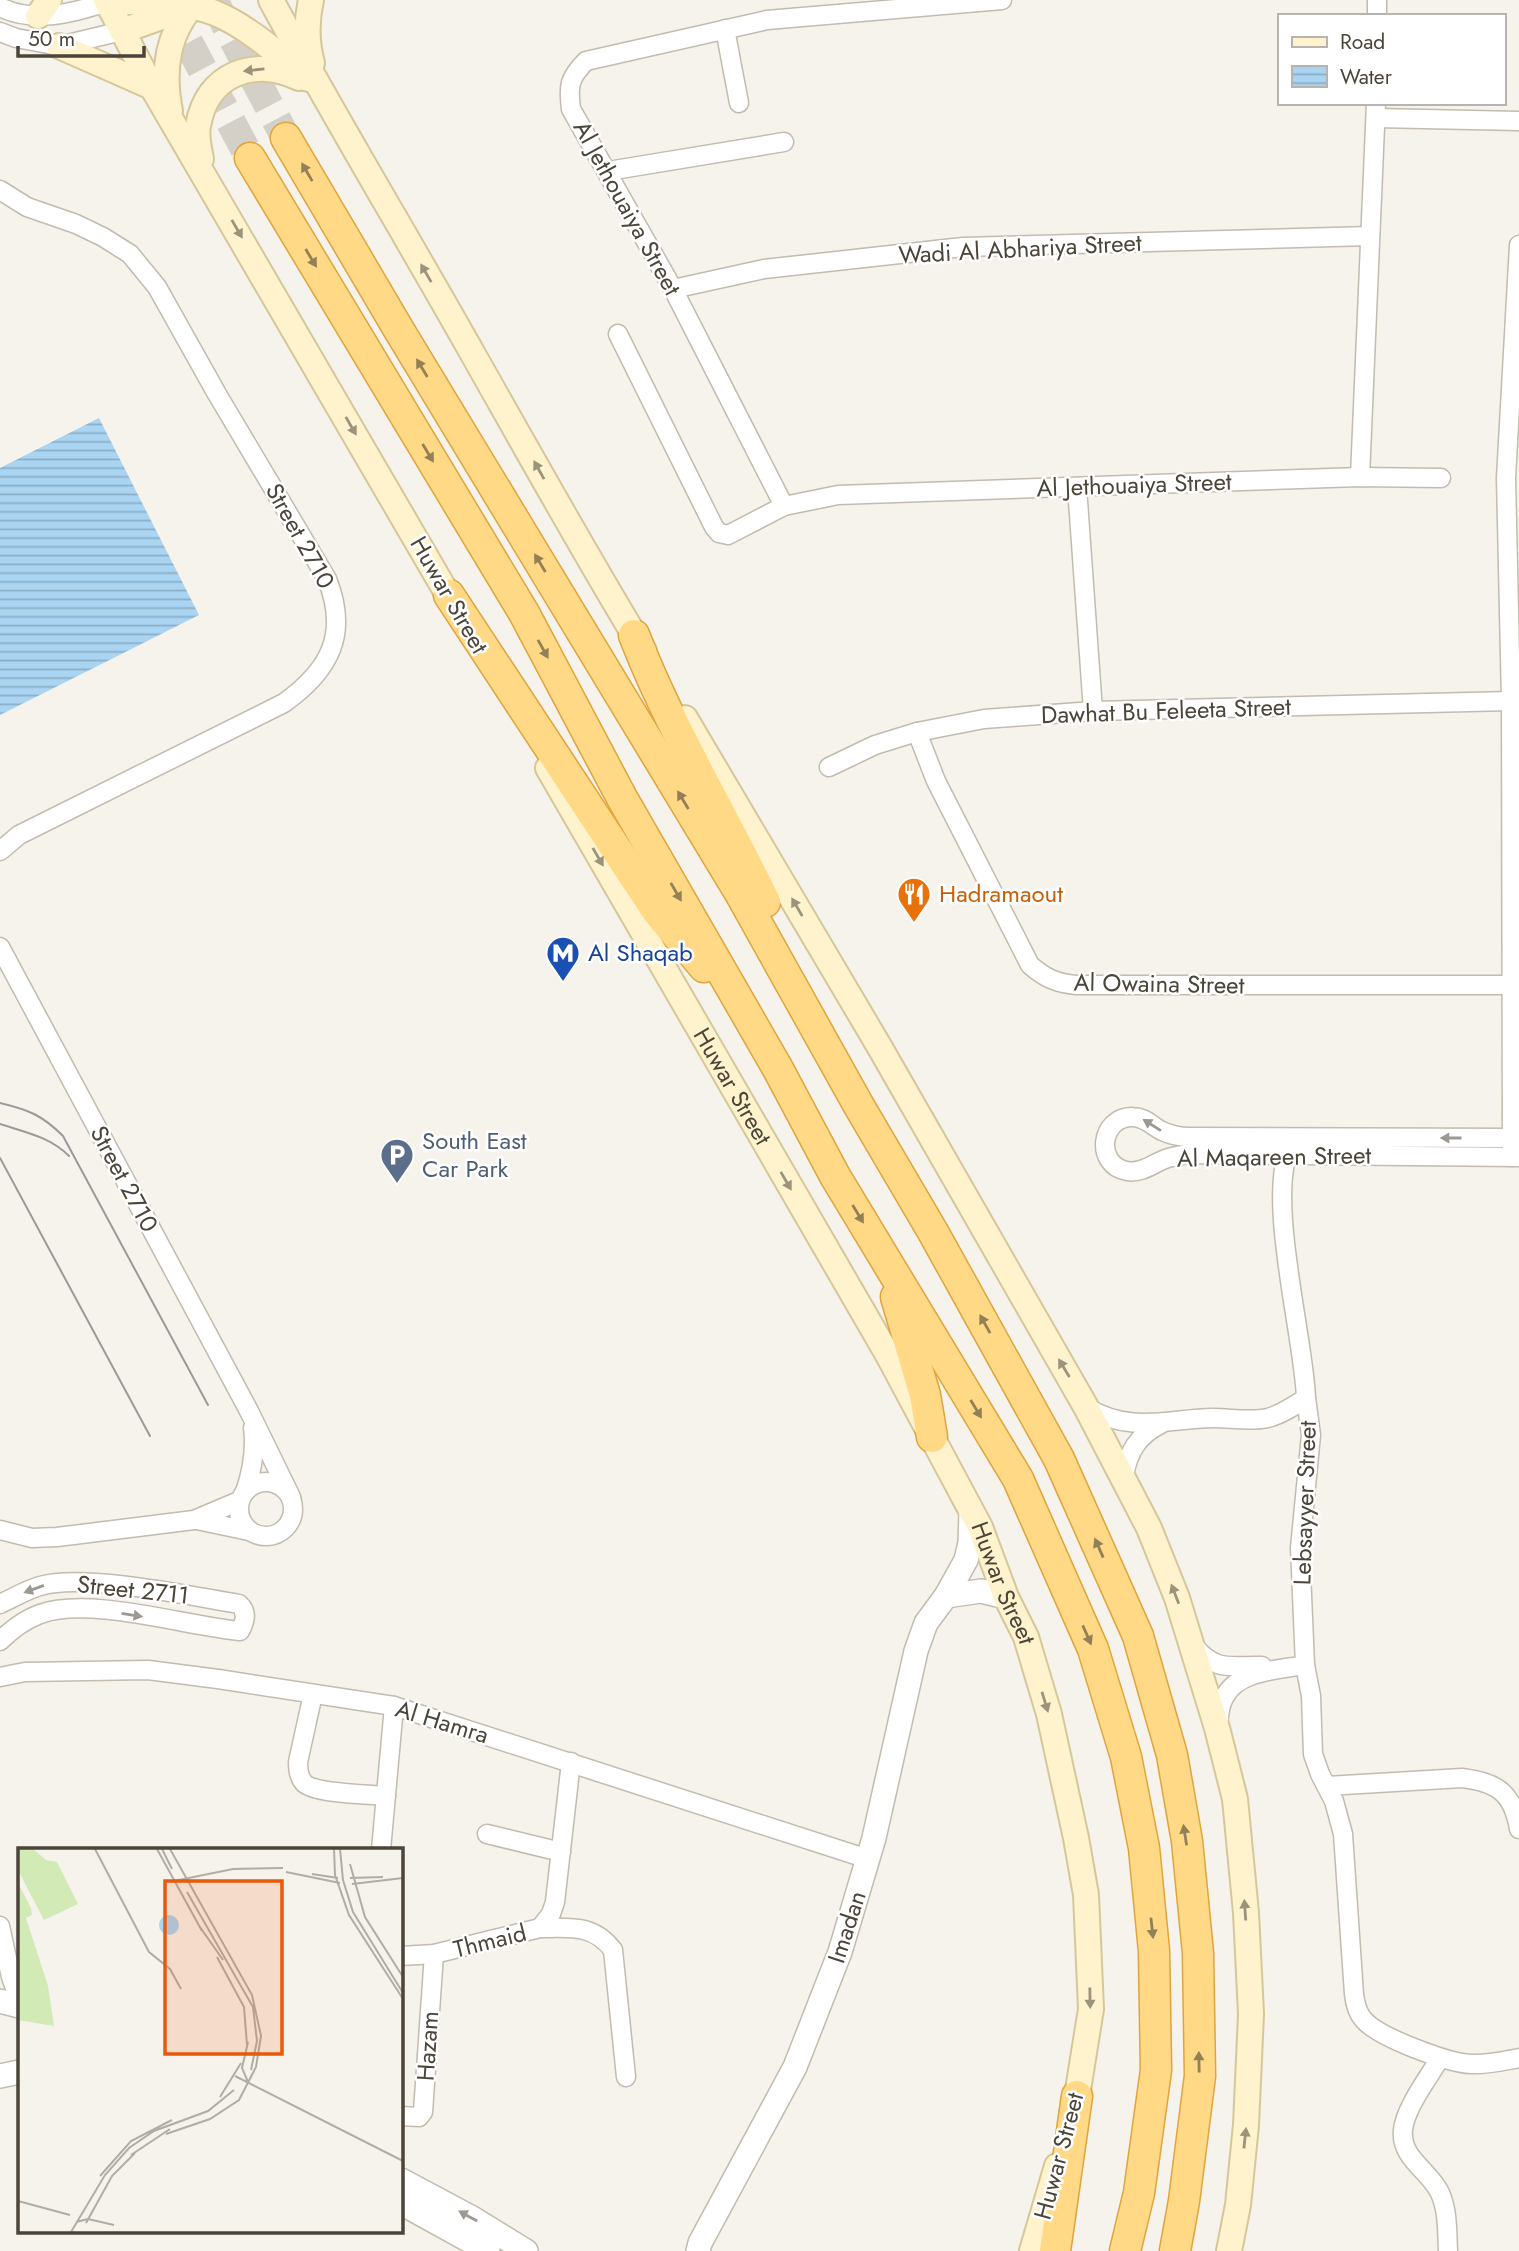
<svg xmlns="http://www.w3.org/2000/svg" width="1519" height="2251" font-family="Jost,sans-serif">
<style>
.water{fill:url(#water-rules)}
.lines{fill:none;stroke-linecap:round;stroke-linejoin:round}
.trunk-tunnel{stroke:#d4d0c8;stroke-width:30;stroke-dasharray:30 15;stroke-linecap:butt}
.minor-casing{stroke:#c2bbae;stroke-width:21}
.tertiary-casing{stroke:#c2bbae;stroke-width:26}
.secondary-casing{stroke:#d6c79b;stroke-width:28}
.trunk-casing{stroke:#e0a43c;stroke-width:33}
.minor{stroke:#fff;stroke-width:18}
.tertiary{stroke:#fff;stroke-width:23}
.secondary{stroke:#fff3cd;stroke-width:24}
.trunk{stroke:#ffd985;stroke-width:30}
.tram{stroke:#9a9a9a;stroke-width:2}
.oneway{fill:#9c937c}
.oneway2{fill:#938057}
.oneway3{fill:#9c9892}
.labels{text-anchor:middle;stroke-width:5;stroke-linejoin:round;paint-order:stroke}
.street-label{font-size:24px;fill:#4b4439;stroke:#fff}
.food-label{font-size:24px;fill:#c56008;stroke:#fff;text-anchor:start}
.transit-label{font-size:24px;fill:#164399;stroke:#fff;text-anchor:start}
.service-label{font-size:24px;fill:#4e5e75;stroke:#fff;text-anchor:start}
.inset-road{fill:none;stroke:#b2ada4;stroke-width:2}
.view{fill:#e8590c;fill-opacity:0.15;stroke:#e8590c;stroke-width:3.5}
.inset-edge{fill:none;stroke:#4b4439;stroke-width:3.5}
</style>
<defs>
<pattern id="water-rules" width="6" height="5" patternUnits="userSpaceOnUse" patternTransform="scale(1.75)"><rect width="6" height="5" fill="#a9d4f2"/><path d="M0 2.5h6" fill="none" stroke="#8caec5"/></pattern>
</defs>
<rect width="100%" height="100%" fill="#f6f3ec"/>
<polygon class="water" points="99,418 199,615 0,715 0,468"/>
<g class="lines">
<g class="trunk-tunnel">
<polyline points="213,0 286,138"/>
<polyline points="167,3 250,158"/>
</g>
<defs>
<g id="minor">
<path d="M0 7C34 24 73 13 107 2"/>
<polyline points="1377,16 1377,0"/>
<polyline points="725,29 739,103"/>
<polyline points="0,32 16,38 59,46 122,31"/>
<polyline points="1376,118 1519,121"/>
<polyline points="608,171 784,142"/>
<path d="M0 190 27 207 76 224 103 237 130 254 157 287 217 394 327 579C349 634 330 670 284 703L19 835 0 851"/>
<polyline points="673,289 764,269 963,247 1370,236"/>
<polyline points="618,334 714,527 719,533 728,535 784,506 838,495 1360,477 1441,478"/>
<polyline points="1360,477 1376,103"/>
<polyline points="1077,487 1093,711"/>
<path d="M784 506 673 289 571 109C568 86 569 78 586 61L767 20 1002 0"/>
<path d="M917 732 936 781 1030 965C1045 978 1056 983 1076 985H1511"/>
<polyline points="829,767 875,745 917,732 984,719 1093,711 1511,701"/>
<polyline points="0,947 249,1411 291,1497"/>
<path d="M1519 1138 1189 1137C1179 1137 1171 1135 1162 1131 1152 1126 1145 1117 1133 1117 1100 1116 1094 1165 1127 1171 1142 1174 1155 1162 1168 1158 1175 1156 1182 1155 1190 1154L1519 1157"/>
<polyline points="1512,1157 1511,701 1506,478 1519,245"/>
<path d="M1086 1407C1131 1434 1166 1419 1213 1418 1231 1418 1250 1422 1268 1418 1282 1414 1294 1406 1306 1398 1304 1338 1265 1194 1291 1146"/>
<path d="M1124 1476C1128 1452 1138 1435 1161 1424"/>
<circle cx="266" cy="1509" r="27"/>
<path d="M245 1492C252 1471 256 1450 253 1428"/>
<polyline points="197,1520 249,1531"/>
<polyline points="0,1530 32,1538 57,1537 194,1520 239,1501"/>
<path d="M0 1604C13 1598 26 1590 40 1586 84 1573 190 1596 239 1604 248 1612 245 1622 240 1631 186 1626 90 1596 40 1614 24 1620 12 1629 0 1641"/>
<path d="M1193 1645C1217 1673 1230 1665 1262 1666"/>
<path d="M1305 1665 1311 1696 1313 1754 1320 1774 1334 1801 1343 1834 1354 1994C1355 2003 1357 2012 1363 2019 1377 2037 1448 2063 1471 2064 1487 2065 1503 2061 1519 2058"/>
<polyline points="0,1677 25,1672 148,1670 218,1679 394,1706 868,1859"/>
<path d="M313 1694 298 1762C298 1769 299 1778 304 1783 315 1794 369 1794 386 1796"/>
<path d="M1218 1726C1219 1717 1219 1707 1224 1698 1237 1670 1279 1670 1305 1665L1300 1548 1311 1435 1306 1398"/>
<path d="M1327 1786 1462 1778C1497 1782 1513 1793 1519 1829"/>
<polyline points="487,1834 561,1852"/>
<polyline points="381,1850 394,1706"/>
<polyline points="0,1926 11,1977 19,1999"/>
<path d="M540 1928C571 1928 593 1924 613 1950L626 2077"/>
<polyline points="401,1956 434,1954 540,1928 551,1914 555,1902 571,1762"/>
<path d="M1440 2058C1429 2077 1405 2108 1403 2130 1400 2158 1429 2170 1440 2193 1448 2211 1447 2231 1448 2251"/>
<polyline points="401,2116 419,2117 423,2112 434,1954"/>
</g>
<g id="tertiary">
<polyline points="946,1596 981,1591 1006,1597"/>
<polyline points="0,2001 19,2006"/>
<polyline points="0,2076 19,2072"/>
<polyline points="401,2180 474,2219 526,2251"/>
<polyline points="401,2203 488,2251"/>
<polyline points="698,2251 700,2243 795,2067 840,1952 874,1838 916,1651 926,1623 946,1596 966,1560 970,1543 971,1512"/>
</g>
<g id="secondary">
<polyline points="106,0 152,87 458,612"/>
<path d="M271 0C336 120 407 237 474 356 530 455 585 554 644 651"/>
<path d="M311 0C306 22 306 41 312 63"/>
<path d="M107 2C143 2 180 0 215 13 249 27 280 56 308 79"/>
<polyline points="38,16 49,0"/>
<polyline points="122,31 187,8"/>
<polyline points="59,46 152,87"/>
<path d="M170 111C162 69 167 32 197 0"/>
<path d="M201 159C199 149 196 136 198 126 207 73 254 57 299 78"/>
<polyline points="685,718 879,1046 1086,1407 1149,1528 1177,1598 1217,1728 1235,1799 1246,1913 1251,2014 1246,2125 1238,2205 1229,2251"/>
<path id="s1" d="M548 768 888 1355 980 1527 1006 1597 1026 1637 1049 1714 1076 1838 1086 1895 1091 2009 1077 2096 1072 2114"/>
<polyline points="1032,2251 1057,2166"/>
</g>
<g id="trunk">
<polyline points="286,138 399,330 740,893 859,1106 933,1232 1059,1459 1138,1636 1172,1755 1187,1841 1198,1953 1200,2076 1184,2201 1175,2251"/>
<polyline points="250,158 524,613 622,798 778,1069 835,1176 1018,1479 1093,1649 1126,1757 1144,1848 1154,1951 1156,2070 1139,2193 1125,2251"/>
<polyline points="449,595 657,911 704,967"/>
<path d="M634 635C670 728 722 813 765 902"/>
<polyline points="896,1297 925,1395 932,1437"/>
<polyline points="1055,2251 1077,2096"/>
</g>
</defs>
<use href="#minor" class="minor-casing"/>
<use href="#tertiary" class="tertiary-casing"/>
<use href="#secondary" class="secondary-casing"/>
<use href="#trunk" class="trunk-casing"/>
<use href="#minor" class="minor"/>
<use href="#tertiary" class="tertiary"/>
<use href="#secondary" class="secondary"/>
<use href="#trunk" class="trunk"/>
<g class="tram">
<path d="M0 1103C29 1110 42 1115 63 1136L208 1405"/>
<path d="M0 1124C25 1132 50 1137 69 1156"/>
<polyline points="0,1158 150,1436"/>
</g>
</g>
<defs><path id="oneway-solid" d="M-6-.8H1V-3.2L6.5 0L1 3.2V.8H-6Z" transform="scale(1.75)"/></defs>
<g class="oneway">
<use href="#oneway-solid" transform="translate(254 70) rotate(174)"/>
<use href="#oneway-solid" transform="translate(237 229) rotate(60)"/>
<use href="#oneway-solid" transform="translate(426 273) rotate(-120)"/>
<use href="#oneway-solid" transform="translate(351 426) rotate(60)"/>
<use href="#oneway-solid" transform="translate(539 470) rotate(-119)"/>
<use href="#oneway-solid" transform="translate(598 857) rotate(60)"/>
<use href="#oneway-solid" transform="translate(797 907) rotate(-120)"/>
<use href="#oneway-solid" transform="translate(786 1181) rotate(60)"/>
<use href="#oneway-solid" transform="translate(1064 1368) rotate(-121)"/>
<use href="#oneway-solid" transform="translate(1175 1594) rotate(-111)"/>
<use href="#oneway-solid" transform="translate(1045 1702) rotate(73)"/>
<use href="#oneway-solid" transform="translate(1245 1910) rotate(-94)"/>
<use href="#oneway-solid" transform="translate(1090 1998) rotate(89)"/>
<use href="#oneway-solid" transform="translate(1245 2138) rotate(-84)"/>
</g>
<g class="oneway2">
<use href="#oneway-solid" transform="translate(307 172) rotate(-120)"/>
<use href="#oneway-solid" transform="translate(311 258) rotate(59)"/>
<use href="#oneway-solid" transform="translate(422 368) rotate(-121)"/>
<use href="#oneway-solid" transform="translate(428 453) rotate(59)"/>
<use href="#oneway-solid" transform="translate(540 563) rotate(-121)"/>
<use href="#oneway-solid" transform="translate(543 649) rotate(61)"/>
<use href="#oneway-solid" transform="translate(683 800) rotate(-121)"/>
<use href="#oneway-solid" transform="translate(676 892) rotate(60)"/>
<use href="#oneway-solid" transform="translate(858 1214) rotate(59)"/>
<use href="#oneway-solid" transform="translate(985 1324) rotate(-119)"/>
<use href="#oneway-solid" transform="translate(976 1409) rotate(59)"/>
<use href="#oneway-solid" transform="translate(1099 1548) rotate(-114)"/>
<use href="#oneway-solid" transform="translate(1087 1635) rotate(66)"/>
<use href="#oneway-solid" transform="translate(1185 1835) rotate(-99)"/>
<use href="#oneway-solid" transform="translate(1152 1928) rotate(84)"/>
<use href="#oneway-solid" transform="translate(1199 2062) rotate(-91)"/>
</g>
<g class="oneway3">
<use href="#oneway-solid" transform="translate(1152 1125) rotate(-148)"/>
<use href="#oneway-solid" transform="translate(1451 1138) rotate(-180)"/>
<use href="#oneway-solid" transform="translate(34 1589) rotate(160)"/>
<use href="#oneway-solid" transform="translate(132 1615) rotate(9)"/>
<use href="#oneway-solid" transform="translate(468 2216) rotate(-151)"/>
</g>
<defs>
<symbol id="restaurant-pin" viewBox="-11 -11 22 30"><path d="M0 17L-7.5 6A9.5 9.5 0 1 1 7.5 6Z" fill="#e8710a" stroke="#fff"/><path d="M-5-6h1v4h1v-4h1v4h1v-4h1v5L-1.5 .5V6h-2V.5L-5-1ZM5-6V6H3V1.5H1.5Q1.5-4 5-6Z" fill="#fff"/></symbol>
<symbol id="metro-pin" viewBox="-11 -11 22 30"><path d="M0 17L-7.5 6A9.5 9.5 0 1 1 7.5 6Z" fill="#1a4fb4" stroke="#fff"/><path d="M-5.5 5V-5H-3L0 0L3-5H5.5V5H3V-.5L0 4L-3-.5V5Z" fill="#fff"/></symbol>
<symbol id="parking-pin" viewBox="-11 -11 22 30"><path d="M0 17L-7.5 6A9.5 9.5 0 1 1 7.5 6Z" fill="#5c6f8a" stroke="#fff"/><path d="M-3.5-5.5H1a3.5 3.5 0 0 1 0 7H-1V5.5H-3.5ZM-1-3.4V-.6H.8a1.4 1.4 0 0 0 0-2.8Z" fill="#fff"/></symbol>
</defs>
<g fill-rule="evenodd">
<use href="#restaurant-pin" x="895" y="875" width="38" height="52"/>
<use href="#metro-pin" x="544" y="934" width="38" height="52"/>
<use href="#parking-pin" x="378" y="1136" width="38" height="52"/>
</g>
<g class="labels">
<g class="street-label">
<text transform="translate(627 208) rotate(61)" y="8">Al Jethouaiya Street</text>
<text transform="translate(1020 249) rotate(-3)" y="8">Wadi Al Abhariya Street</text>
<text transform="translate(1134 485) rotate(-2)" y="8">Al Jethouaiya Street</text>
<text transform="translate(300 536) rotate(61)" y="8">Street 2710</text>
<text transform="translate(449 595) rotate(60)" y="8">Huwar Street</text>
<text transform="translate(1166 711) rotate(-2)" y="8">Dawhat Bu Feleeta Street</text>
<text transform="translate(1159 984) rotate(1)" y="8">Al Owaina Street</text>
<text dy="8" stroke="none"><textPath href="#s1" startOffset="368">Huwar Street</textPath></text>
<text transform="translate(1274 1157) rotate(-1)" y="8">Al Maqareen Street</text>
<text transform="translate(124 1179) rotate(62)" y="8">Street 2710</text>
<text transform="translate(1305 1503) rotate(-88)" y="8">Lebsayyer Street</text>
<text dy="8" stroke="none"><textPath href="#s1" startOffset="934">Huwar Street</textPath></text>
<text transform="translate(133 1590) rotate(6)" y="8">Street 2711</text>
<text transform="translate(442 1722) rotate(17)" y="8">Al Hamra</text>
<text transform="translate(847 1927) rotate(-72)" y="8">Imadan</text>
<text transform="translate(490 1941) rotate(-14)" y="8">Thmaid</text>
<text transform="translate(428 2046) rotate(-86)" y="8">Hazam</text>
<text transform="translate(1059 2156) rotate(-75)" y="8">Huwar Street</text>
</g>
<g class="food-label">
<text x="939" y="902">Hadramaout</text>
</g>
<g class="transit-label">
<text x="588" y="961">Al Shaqab</text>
</g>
<g class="service-label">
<text x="422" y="1149">South East<tspan x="422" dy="28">Car Park</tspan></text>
</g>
</g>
<g transform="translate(18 1848)">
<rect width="385" height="385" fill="#f6f3ec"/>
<path d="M0 1H15L28 12 39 14 60 56 26 72 0 22Z" fill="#d2eab5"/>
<path d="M0 35 13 60 14 67 8 70 30 138 36 178 0 172Z" fill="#d2eab5"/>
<path d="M141 77a10 10 0 1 1 20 0a10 10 0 1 1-20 0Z" fill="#a9d4f2"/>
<path class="inset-road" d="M77 1 131 104 152 121 163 141M139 1 184 83M144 1 154 21M316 1 317 27 331 67 385 151M322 1 325 32 335 64 385 145M332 16 347 69 385 129M268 24 322 35M294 26 320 30M332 30 365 29M156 33 215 21 265 20M334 36 385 30M169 44 235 159 239 193 233 222M182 79 205 112M199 109 226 159 229 197M217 228 385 313M230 234 224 220 230 194M202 249 223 215M148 286 192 271 221 252 238 219 243 188 234 147 152 1M113 307 152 281M82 328 113 293 154 272M0 353 52 367M58 374 70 371 96 377M68 375 94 328 117 305M53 384 87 327 111 300 136 283 190 263 216 242"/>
<path class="view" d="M147 33H264V206H147Z"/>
<rect width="385" height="385" class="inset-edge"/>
</g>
<rect x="1278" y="14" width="228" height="91" fill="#ffffff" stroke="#b7b4b0" stroke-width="2"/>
<rect x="1292" y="37" width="35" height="10" fill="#fff3cd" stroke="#b7b4b0" stroke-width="2"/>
<text x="1340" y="49" font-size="21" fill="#4b4439">Road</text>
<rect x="1292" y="66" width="35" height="21" fill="url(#water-rules)" stroke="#b7b4b0" stroke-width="2"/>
<text x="1340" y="84" font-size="21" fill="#4b4439">Water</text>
<path d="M18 46v10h126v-10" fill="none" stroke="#4b4439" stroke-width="3.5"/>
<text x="28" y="46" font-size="21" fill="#4b4439" stroke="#ffffff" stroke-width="5" paint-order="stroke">50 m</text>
</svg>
